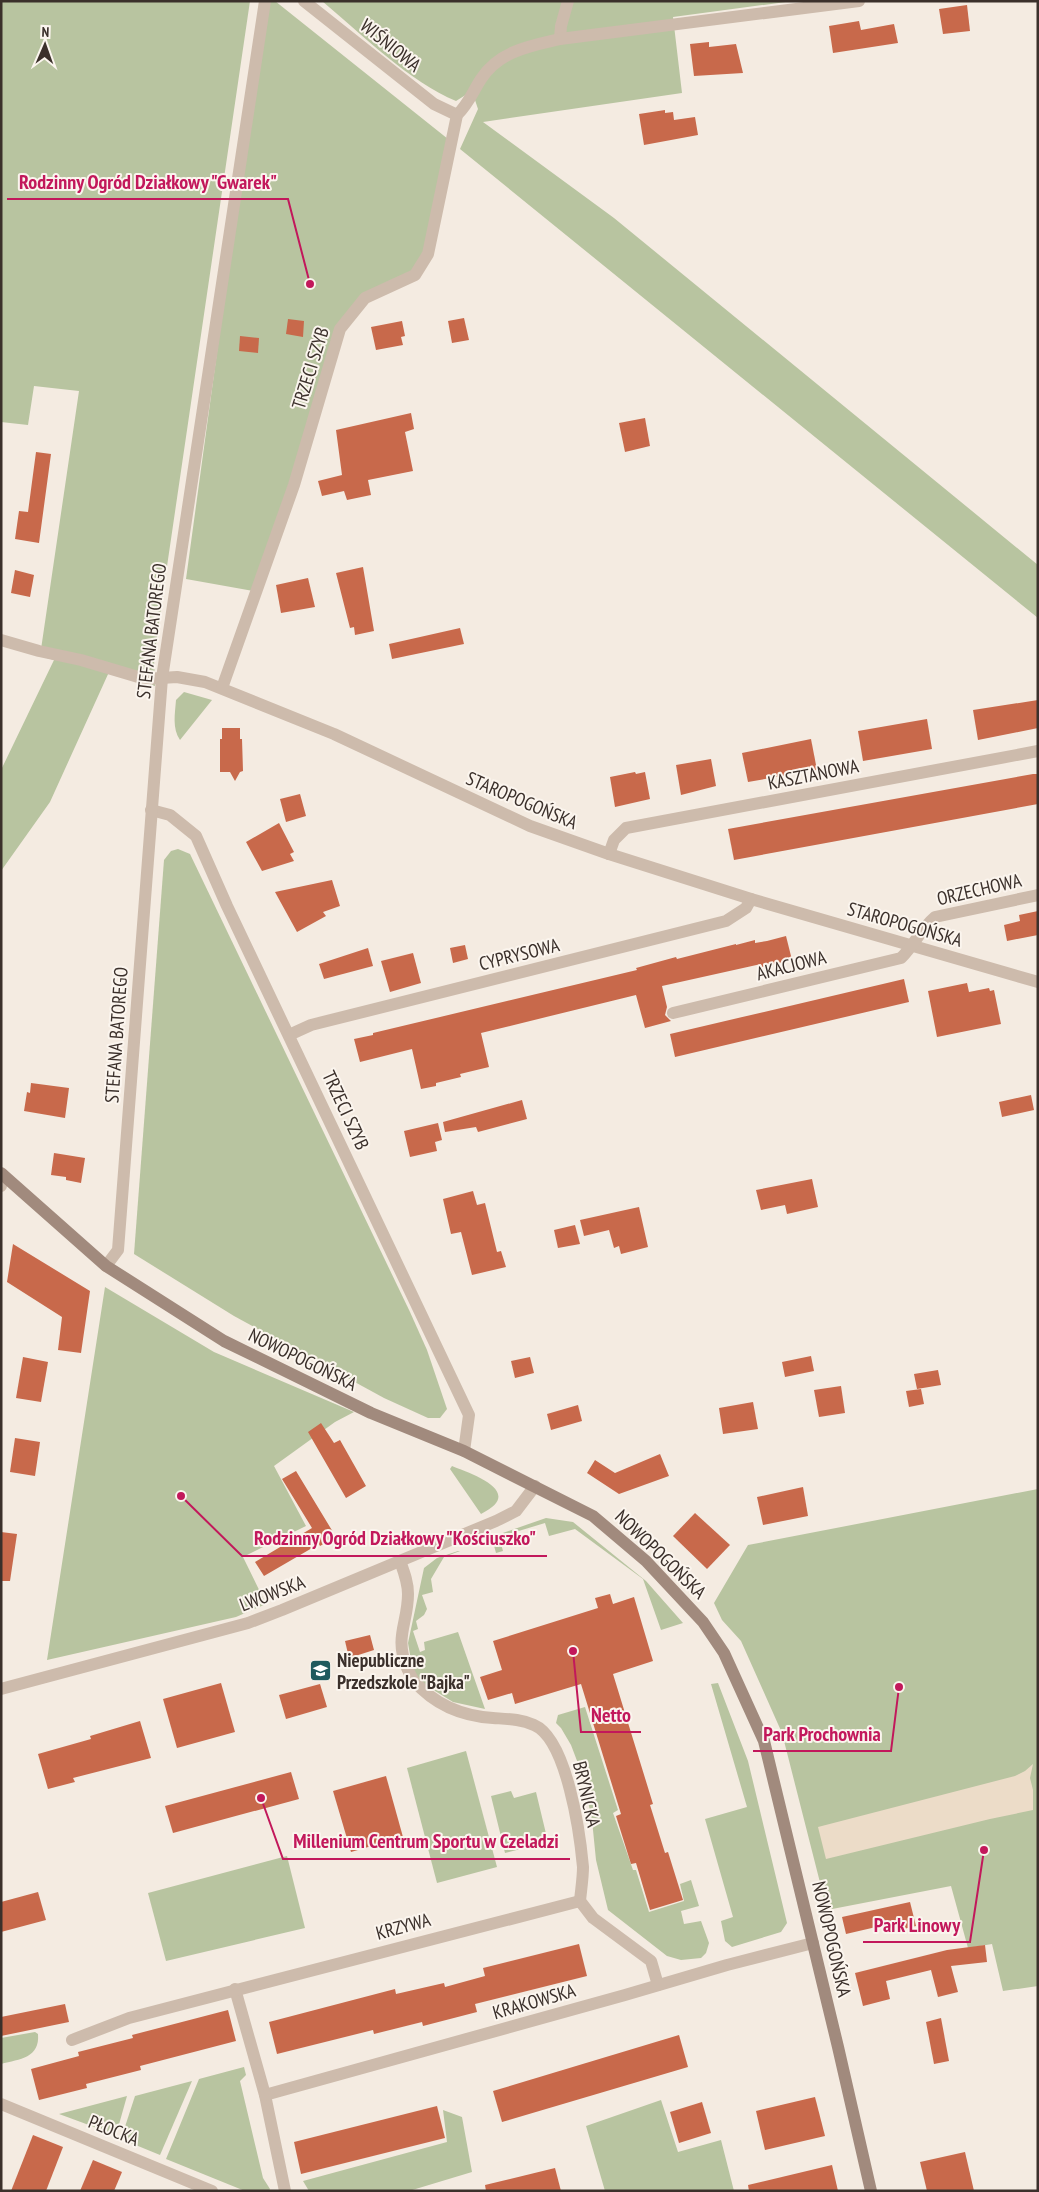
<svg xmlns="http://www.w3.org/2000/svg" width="1039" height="2192" font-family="'PT Sans Narrow',sans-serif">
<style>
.green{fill:#b8c4a0}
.plaza{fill:#ecdcc8}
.building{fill:#c8694b}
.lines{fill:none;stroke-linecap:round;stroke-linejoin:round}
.street{stroke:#cdbbac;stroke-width:12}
.secondary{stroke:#a18a7d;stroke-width:12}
.labels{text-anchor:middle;stroke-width:4;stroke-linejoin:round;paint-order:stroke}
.street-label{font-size:19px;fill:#3b302b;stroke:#fbf5ee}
.poi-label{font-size:19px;font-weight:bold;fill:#3b302b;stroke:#fbf5ee;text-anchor:start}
.leader{fill:none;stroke:#c2185b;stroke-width:2}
.callout-dot{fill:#c2185b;stroke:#fbf5ee;stroke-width:2}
.callout-label{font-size:20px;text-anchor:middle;font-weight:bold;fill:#c2185b;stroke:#fbf5ee;stroke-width:4;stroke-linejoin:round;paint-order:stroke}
</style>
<rect width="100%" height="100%" fill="#f4ebe1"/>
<g class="green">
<polygon points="1,1 250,1 165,580 154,659 155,686 109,672 50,802 1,871 1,770 54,660 40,656 79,391 34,386 28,425 1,422"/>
<polygon points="265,1 275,1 448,139 422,269 365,298 340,329 259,592 186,579"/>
<path d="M322 1H793L673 17 682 93 483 122 614 218 1038 565V618L460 149 478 109 472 91 456 101C411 83 360 33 322 1Z"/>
<path d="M184 692 212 700 180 740C172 728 175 714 176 700Z"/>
<polygon points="178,849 190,854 410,1312 427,1350 447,1409 440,1418 428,1418 384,1398 234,1316 134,1254 164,860 171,851"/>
<polygon points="105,1287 214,1352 354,1412 335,1422 274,1466 306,1526 243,1557 266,1604 236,1617 47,1660"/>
<path d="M452 1466C472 1474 526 1492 481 1514L450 1469Z"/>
<polygon points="1038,1489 1038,1986 1003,1991 992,1944 968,1948 951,1886 827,1910 782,1733 741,1641 722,1620 714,1603 748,1545"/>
<polygon points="546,1518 573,1522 646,1581 683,1623 661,1630 643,1579 575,1529 549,1536 545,1523 499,1537 503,1551 496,1553 493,1542 497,1535"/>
<polygon points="458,1551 460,1551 444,1557 431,1579 433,1592 422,1595 427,1609 424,1615 416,1621 418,1629 413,1631 420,1652 425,1650 424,1642 458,1632 485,1709 453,1702 414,1678 408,1643 424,1568 437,1558"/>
<polygon points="718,1683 748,1761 787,1923 781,1932 732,1947 725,1941 721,1921 733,1917 705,1819 747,1807 711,1684"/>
<polygon points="585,1707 618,1810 613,1813 633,1870 636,1870 649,1912 684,1901 680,1884 691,1880 699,1906 681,1911 684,1924 701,1921 709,1943 706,1953 701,1958 681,1960 667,1956 608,1910 596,1860 592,1820 582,1774 571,1745 561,1728 556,1723 558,1715"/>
<polygon points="466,1751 497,1867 437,1883 407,1768"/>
<polygon points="511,1791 514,1798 536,1792 548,1842 505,1853 491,1796"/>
<polygon points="287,1856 305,1928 166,1961 148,1893"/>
<path d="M35 2032 38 2034C40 2058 20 2059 1 2064V2038Z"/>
<polygon points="244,2067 246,2075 240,2081 263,2178 270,2189 269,2191 245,2191 166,2159 199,2079"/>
<polygon points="192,2081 160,2155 121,2139 135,2096"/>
<polygon points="127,2096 116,2135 59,2114"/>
<polygon points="661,2100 678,2152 721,2140 734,2191 605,2191 586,2126"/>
<polygon points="443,2110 462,2117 472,2172 409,2191 309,2191 303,2181 447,2142"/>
</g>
<polygon class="plaza" points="1033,1764 1030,1778 1033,1790 1033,1810 990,1819 826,1859 818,1827 1015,1776 1025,1771"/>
<g class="building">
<polygon points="967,5 970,31 943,34 939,9"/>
<polygon points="859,21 861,30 894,24 898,43 833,53 829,26"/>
<polygon points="709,42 709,47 736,44 743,73 694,76 690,44"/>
<polygon points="665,110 665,113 673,112 674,120 695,117 698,135 644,145 639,114"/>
<polygon points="464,318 469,340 452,343 448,321"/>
<polygon points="288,319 304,321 303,337 286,334"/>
<polygon points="402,321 405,336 401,337 403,345 376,350 371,327"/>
<polygon points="240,336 259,338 258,353 239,351"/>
<polygon points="411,413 414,429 405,432 413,471 368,480 371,495 347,500 344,491 322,496 318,481 342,475 336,430"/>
<polygon points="645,418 650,446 625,452 619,423"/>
<polygon points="36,452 51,454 39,543 15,539 19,511 28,512"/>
<polygon points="363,567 374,631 355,635 354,627 350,628 336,573"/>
<polygon points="15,570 34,575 30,597 11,593"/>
<polygon points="308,578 315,607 281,613 276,585"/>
<polygon points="460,628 464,644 392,659 389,644"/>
<polygon points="1038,700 1038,728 978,740 973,710"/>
<polygon points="927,719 932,749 863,761 858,731"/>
<polygon points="222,728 240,728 240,739 242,739 243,771 240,772 235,781 230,772 220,772 220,739 222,739"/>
<polygon points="811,739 817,770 748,782 742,753"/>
<polygon points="711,759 716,786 681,795 676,765"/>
<polygon points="635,772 636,774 645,772 650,799 615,807 610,777"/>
<polygon points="1033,774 1038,774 1038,804 734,860 728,829"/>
<polygon points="300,794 306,816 286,822 280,799"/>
<polygon points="279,823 294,852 290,854 294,861 262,871 246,842"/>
<polygon points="332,880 340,906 323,912 326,916 297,932 275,892"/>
<polygon points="1038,911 1038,935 1007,941 1004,925 1020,921 1019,915"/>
<polygon points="786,936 792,960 762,967 761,964 662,986 667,1007 665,1015 671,1021 645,1028 636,995 481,1033 489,1067 460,1074 461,1077 436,1083 436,1086 421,1089 412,1049 360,1062 354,1039 373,1035 373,1033 637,970 636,968 676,957 677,959 736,944 736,945 755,940 755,943 767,941"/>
<polygon points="465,945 468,959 453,963 450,948"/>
<polygon points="368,948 373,966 324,979 319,964"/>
<polygon points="413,953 421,983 390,992 381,961"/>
<polygon points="904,979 909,1002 675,1057 670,1034"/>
<polygon points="967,983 969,992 989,988 990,991 994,990 1001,1024 937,1037 928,991"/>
<polygon points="31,1083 69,1088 65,1118 24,1111 27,1092 30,1093"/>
<polygon points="1031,1095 1034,1110 1002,1117 999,1102"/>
<polygon points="522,1100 527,1119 478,1132 476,1127 445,1132 443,1122"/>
<polygon points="438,1123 442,1140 435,1142 437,1151 410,1157 404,1131"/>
<polygon points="54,1153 85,1158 81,1183 66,1180 66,1177 51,1175"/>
<polygon points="812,1179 818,1207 787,1214 785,1205 761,1210 756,1190"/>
<polygon points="473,1191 477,1205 485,1203 497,1252 501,1251 506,1267 472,1275 461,1232 451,1234 443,1199"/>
<polygon points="639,1207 648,1247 621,1254 619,1246 614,1248 609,1230 584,1236 580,1220"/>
<polygon points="575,1225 580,1244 558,1248 554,1230"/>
<polygon points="13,1244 90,1291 81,1353 58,1350 62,1317 7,1282"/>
<polygon points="811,1356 814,1371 785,1377 782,1362"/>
<polygon points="23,1357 48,1362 41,1402 16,1398"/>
<polygon points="530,1357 534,1373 515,1378 511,1361"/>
<polygon points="938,1370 941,1385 917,1389 914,1374"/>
<polygon points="841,1386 845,1413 819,1417 814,1390"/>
<polygon points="921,1389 924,1404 909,1407 906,1391"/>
<polygon points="753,1402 758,1429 723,1434 719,1408"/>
<polygon points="578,1405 582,1421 551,1430 547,1414"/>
<polygon points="321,1423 334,1443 340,1440 366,1486 346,1498 308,1432"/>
<polygon points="15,1438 40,1442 35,1476 10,1472"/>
<polygon points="660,1454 669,1476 619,1494 587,1473 595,1460 615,1473"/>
<polygon points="296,1471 336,1537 320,1546 319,1544 264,1576 255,1562 312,1528 282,1479"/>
<polygon points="803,1487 808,1516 763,1525 757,1497"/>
<polygon points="695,1513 730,1545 707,1569 673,1536"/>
<polygon points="1,1532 17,1534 10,1581 1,1581"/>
<polygon points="610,1594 613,1604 634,1597 653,1661 613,1674 653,1804 650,1805 665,1853 668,1852 683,1900 650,1910 636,1863 631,1864 616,1816 621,1814 581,1684 515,1704 512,1693 488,1700 480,1677 502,1670 493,1641 598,1608 595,1598"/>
<polygon points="370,1635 374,1650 349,1658 345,1641"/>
<polygon points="221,1683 235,1732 177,1748 163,1699"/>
<polygon points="320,1684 327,1707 286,1719 279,1695"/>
<polygon points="140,1721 151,1758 73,1778 75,1782 48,1789 38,1754 91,1739 90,1736"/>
<polygon points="291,1772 299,1799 173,1833 165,1806"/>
<polygon points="386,1776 403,1837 351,1852 333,1791"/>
<polygon points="38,1892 46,1920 1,1932 1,1902"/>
<polygon points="910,1902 916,1926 891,1932 889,1924 846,1934 842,1917"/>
<polygon points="579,1944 587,1976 475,2004 477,2012 423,2026 422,2022 374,2034 373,2030 277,2054 269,2022 395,1989 396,1994 444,1983 445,1987 485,1976 483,1968"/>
<polygon points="985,1945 987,1962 951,1966 958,1992 938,1997 931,1970 886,1981 890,1999 863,2006 855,1973 947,1950"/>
<polygon points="65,2004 69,2022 1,2036 1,2017"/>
<polygon points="228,2010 236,2041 140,2066 141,2070 86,2084 87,2088 39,2100 31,2069 79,2056 78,2052 133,2038 132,2035"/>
<polygon points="941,2018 949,2061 934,2064 926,2022"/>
<polygon points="679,2035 688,2067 502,2122 493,2091"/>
<polygon points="815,2097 825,2136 765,2150 756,2111"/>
<polygon points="702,2102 711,2133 679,2143 670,2112"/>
<polygon points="437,2106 445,2138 301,2174 294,2142"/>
<polygon points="33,2135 63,2147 46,2191 11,2191"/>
<polygon points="965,2152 974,2191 927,2191 920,2162"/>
<polygon points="93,2160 122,2172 114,2191 80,2191"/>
<polygon points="832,2165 838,2191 749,2191 748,2185"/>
<polygon points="555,2168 561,2191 486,2191 485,2185"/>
</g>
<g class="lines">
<g class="street">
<polyline points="304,1 434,104 457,115"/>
<polyline points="560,39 561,26 568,1"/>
<polyline points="1,640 39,651 81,660 145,679 177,677 205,682 334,734 530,826 609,854 751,899 1038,982"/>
<path d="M222 688 294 485 340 329 365 298 415 275 428 254 457 115C469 103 472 93 481 79 499 51 530 46 560 39L859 1"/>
<polyline points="151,810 170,815 196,836 227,906 469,1415 464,1451"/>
<polyline points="609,854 614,840 626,828 1038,751"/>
<path d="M673 1013 901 958C914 945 921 929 935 917L1038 895"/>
<polyline points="289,1035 311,1025 726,921 746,908 751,899"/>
<polyline points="1,1186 3,1175"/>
<polyline points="106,1266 118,1250 162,678 265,1"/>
<path d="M400 1561C404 1572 408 1582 408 1594 408 1623 394 1637 407 1668 409 1672 411 1677 414 1681 435 1705 461 1716 493 1718 507 1719 521 1719 534 1725 567 1739 580 1834 583 1867 583 1878 581 1890 580 1901L593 1918 651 1961 658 1985"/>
<polyline points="1,1689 248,1623 282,1610 496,1521 516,1511 535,1486"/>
<polyline points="235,1989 265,2095 285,2191"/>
<polyline points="72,2040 129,2018 580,1901"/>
<polyline points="265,2095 625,1995 727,1965 813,1943"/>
<polyline points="1,2104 212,2191"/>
</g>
<polyline class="secondary" points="1,1173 106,1266 224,1341 371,1413 464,1451 593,1516 646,1561 703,1622 724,1653 764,1741 838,2047 871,2191"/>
</g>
<defs>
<symbol id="school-square" viewBox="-11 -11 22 22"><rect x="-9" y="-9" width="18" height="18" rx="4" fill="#1f5a5e" stroke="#fbf5ee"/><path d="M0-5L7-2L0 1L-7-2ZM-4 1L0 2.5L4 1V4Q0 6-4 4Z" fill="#fff"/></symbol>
</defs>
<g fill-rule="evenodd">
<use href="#school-square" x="308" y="1658" width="25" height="25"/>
</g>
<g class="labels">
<g class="street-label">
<text transform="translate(391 45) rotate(39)" y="7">WIŚNIOWA</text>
<text transform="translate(310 368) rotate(-73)" y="7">TRZECI SZYB</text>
<text transform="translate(151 631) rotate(-83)" y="7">STEFANA BATOREGO</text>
<text transform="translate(813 774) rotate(-11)" y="7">KASZTANOWA</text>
<text transform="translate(522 800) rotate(23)" y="7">STAROPOGOŃSKA</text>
<text transform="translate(979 889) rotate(-13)" y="7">ORZECHOWA</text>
<text transform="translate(905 924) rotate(16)" y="7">STAROPOGOŃSKA</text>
<text transform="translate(519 954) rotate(-14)" y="7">CYPRYSOWA</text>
<text transform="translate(791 965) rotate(-14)" y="7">AKACJOWA</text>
<text transform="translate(116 1035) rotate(-86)" y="7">STEFANA BATOREGO</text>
<text transform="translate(346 1110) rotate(65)" y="7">TRZECI SZYB</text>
<text transform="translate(303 1359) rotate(26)" y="7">NOWOPOGOŃSKA</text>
<text transform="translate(661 1554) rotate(44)" y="7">NOWOPOGOŃSKA</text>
<text transform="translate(272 1593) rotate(-21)" y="7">LWOWSKA</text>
<text transform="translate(587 1794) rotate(77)" y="7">BRYNICKA</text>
<text transform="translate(403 1926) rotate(-15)" y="7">KRZYWA</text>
<text transform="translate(832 1939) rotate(77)" y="7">NOWOPOGOŃSKA</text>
<text transform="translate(534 2001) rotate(-16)" y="7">KRAKOWSKA</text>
<text transform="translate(114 2130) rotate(22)" y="7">PŁOCKA</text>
</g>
<g class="poi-label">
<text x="337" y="1667">Niepubliczne<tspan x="337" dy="22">Przedszkole "Bajka"</tspan></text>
</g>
</g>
<path class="leader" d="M310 284L288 199H7M181 1496L242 1556H547M573 1651L581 1732H641M899 1687L891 1751H753M261 1798L283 1859H570M984 1850L970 1942H863"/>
<g class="callout-dot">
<circle cx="310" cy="284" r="5"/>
<circle cx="181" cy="1496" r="5"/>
<circle cx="573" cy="1651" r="5"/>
<circle cx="899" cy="1687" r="5"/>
<circle cx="261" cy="1798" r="5"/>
<circle cx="984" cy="1850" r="5"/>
</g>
<g class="callout-label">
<text x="148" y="189">Rodzinny Ogród Działkowy "Gwarek"</text>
<text x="395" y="1545">Rodzinny Ogród Działkowy "Kościuszko"</text>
<text x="611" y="1722">Netto</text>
<text x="822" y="1741">Park Prochownia</text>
<text x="426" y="1848">Millenium Centrum Sportu w Czeladzi</text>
<text x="917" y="1932">Park Linowy</text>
</g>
<rect width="1039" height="2192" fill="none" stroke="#3b302b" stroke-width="5"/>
<g transform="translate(45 45) rotate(2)" stroke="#fbf5ee" stroke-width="4" paint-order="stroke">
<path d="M0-4L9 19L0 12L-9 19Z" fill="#3b302b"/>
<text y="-8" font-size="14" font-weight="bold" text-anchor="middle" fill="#3b302b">N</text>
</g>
</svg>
